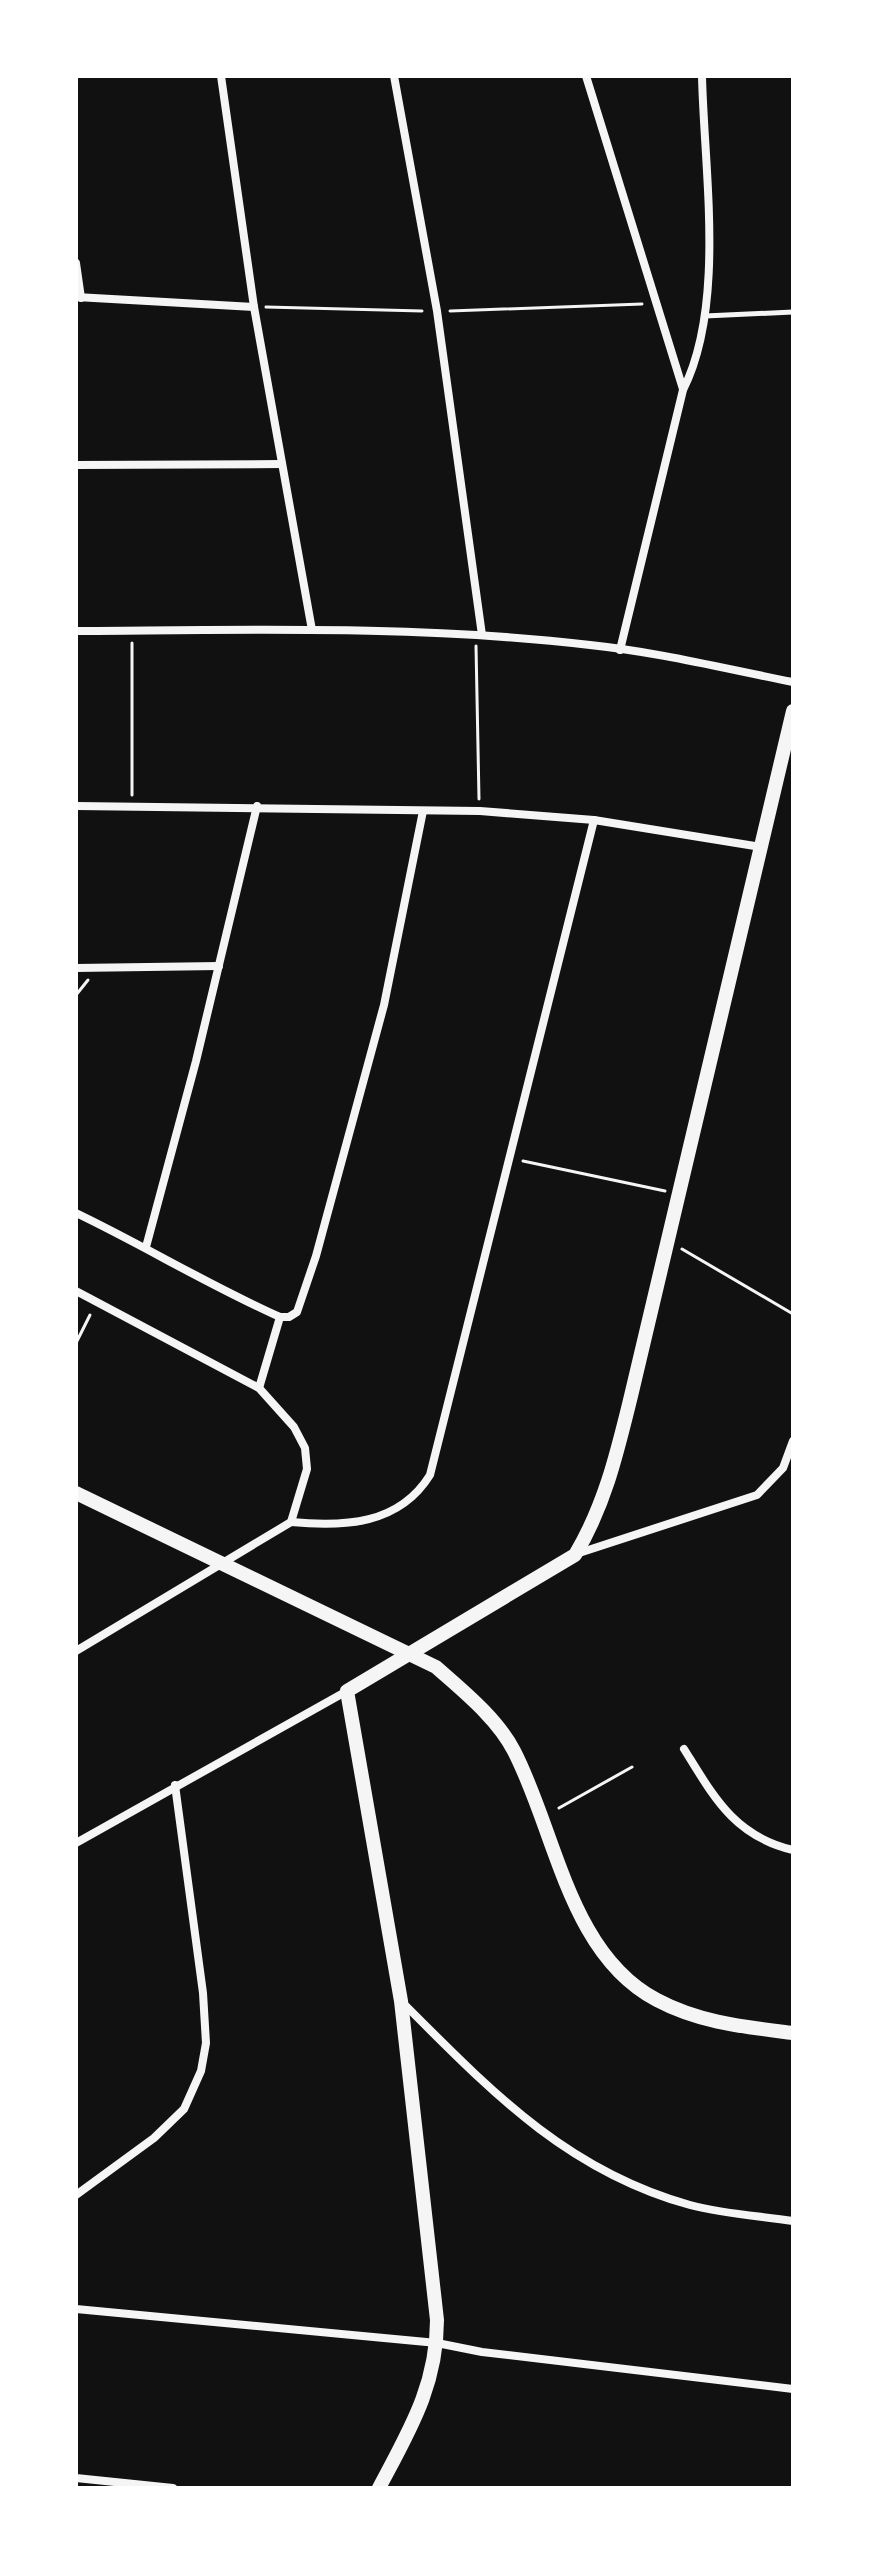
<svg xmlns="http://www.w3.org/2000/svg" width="869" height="2564" font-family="Barlow,sans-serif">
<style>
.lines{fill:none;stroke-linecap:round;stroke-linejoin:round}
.path{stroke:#f5f5f5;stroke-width:3}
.service{stroke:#f5f5f5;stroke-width:5}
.minor{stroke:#f5f5f5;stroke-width:8}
.tertiary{stroke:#f5f5f5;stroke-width:14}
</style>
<rect width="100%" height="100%" fill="#111"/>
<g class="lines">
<g class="path">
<polyline points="266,307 422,311"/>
<polyline points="450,311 642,304"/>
<polyline points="476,646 479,799"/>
<polyline points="132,795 132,643"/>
<polyline points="76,995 88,980"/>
<polyline points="523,1161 665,1191"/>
<polyline points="682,1249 793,1314"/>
<polyline points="76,1343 90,1315"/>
<polyline points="559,1808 632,1767"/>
</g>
<polyline class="service" points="705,316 793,312"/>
<g class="minor">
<polyline points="221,76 254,307 312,630"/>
<polyline points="394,76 437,311 482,635"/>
<polyline points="586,76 683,389"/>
<polyline points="76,263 81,298"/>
<polyline points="76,297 254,307"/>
<polyline points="76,465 282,464"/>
<path d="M76 631C247 630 420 625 590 645 658 652 726 669 793 682"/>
<path d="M620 650 683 390C726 305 704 170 702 76"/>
<polyline points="76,806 480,811 594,820 761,847"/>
<polyline points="76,968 219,966"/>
<path d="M76 1213C145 1246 210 1286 280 1317H289L297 1312 316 1256 384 1005 423 811"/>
<polyline points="146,1247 196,1061 257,806"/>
<polyline points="76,1291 259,1388 294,1427 305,1448 307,1469 291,1522 76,1651"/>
<polyline points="259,1388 280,1317"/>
<path d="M291 1522C344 1527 399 1525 430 1475L594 820"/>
<polyline points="576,1554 757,1495 783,1468 793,1441"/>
<path d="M684 1749C714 1797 734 1836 793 1850"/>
<polyline points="76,1843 347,1691"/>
<path d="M404 2004C491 2091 567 2171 690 2205 723 2214 760 2216 793 2221"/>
<polyline points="76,2195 154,2138 184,2109 201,2071 206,2043 203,1993 175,1785"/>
<polyline points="76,2309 437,2343 482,2352 793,2389"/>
<polyline points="76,2478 173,2488"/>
</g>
<g class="tertiary">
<path d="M76 1493 436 1667C463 1691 497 1718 514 1751 556 1832 569 1954 657 2000 700 2023 746 2027 793 2033"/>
<path d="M379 2488C409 2431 437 2386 437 2320L401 2001 347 1691 575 1555C605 1505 617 1453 631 1396L793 711"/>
</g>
</g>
<rect width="869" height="2564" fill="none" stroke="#ffffff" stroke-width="156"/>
</svg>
